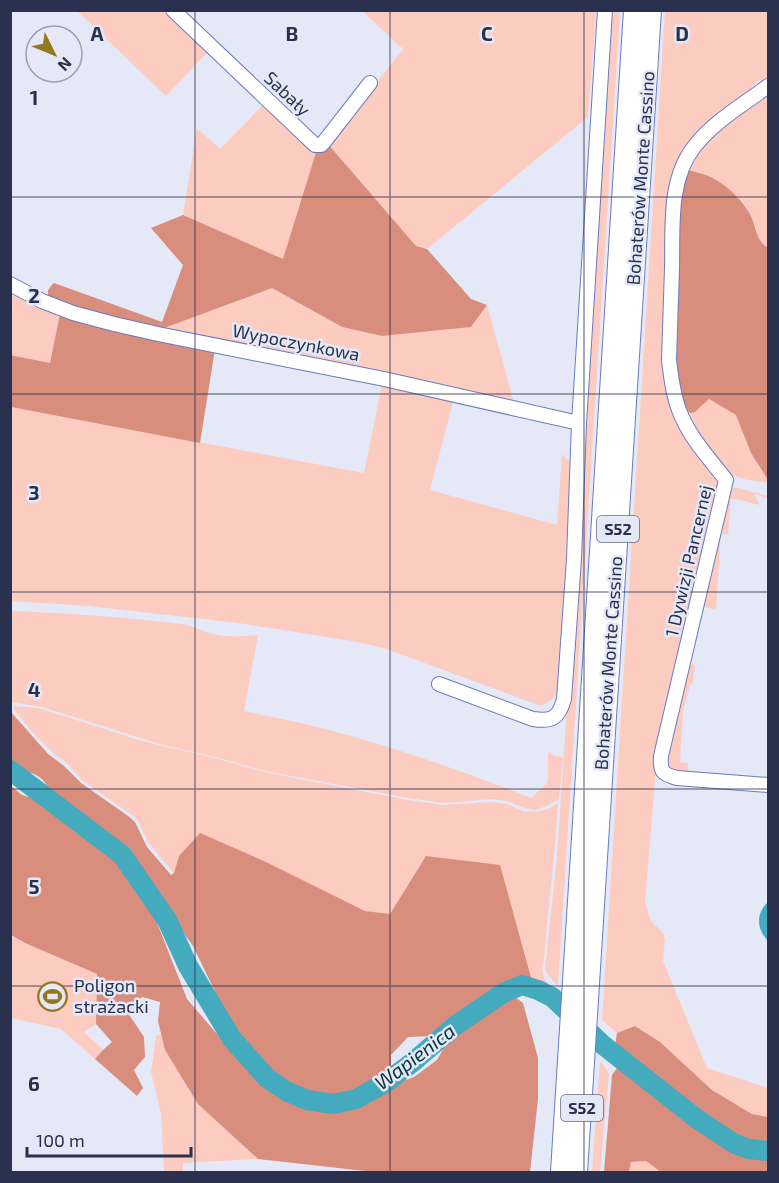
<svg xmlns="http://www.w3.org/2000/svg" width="779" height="1183" font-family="'Exo 2',sans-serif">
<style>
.green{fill:#fdccc1}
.forest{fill:#d98d7d}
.water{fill:#44aabe}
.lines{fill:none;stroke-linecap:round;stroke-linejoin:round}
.river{stroke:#44aabe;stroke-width:20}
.minor-casing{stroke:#6a7bbf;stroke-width:16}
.highway-casing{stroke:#6a7bbf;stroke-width:22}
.minor{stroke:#fff;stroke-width:14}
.highway{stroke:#fff;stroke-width:20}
.grid{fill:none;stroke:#29314e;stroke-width:1.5;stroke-opacity:0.55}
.labels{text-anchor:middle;stroke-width:5;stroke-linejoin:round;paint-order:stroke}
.shield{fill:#e4e8f7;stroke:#616881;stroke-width:1.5}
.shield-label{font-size:16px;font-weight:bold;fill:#29314e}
.street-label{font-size:18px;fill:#29314e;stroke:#e4e8f7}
.poi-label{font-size:18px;fill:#29314e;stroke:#e4e8f7;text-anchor:start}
.water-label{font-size:20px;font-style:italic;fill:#04363e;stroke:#e4e8f7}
.grid-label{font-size:20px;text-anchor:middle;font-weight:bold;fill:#29314e;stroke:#e4e8f7;stroke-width:5;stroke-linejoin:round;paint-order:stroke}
</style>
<rect width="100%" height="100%" fill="#e4e8f7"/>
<g class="green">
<polygon points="77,11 169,11 210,50 166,96"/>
<polygon points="362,11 596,11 588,117 427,249 416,246 328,144 403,49"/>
<polygon points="609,11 620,11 558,986 548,975 545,968 557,857 566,720 578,560"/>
<polygon points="665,11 768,11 768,80 766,82 760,80 752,86 750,93 679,161 665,371 716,478 718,485 656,768 645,903 651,921 665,935 663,937 665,939 663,961 707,1068 768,1088 768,1117 752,1114 712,1090 660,1042 635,1026 617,1033 602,1020"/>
<path d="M768 93V248C756 240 757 228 751 216 742 199 724 182 706 175 701 173 694 172 688 170L694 155 717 131Z"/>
<polygon points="266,105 317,149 283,260 183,215 197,128 220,149 262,106"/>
<polygon points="272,288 342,327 382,336 471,327 487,305 514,403 159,330"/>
<polygon points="10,295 22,297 28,302 60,314 50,363 11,355"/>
<polygon points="382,384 454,398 430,490 557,525 562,454 576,470 561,682 554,698 541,706 384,648 352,641 238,623 89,606 11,601 10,407 364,473"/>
<path d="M709 399 736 415 751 453 768 480V483C759 481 745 481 736 476 716 466 696 434 690 413L695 411Z"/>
<polygon points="733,488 738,488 768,496 768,498 754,494 760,505 731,498 728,534 721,534 716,610 705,607 703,605 730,491"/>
<path d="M11 611C67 613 124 617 181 624 192 625 201 631 212 634 226 637 243 637 258 635L244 711C270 717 296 721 321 728 392 746 462 771 531 798L548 782V753L550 752 555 756 563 757 559 799 546 806 536 810 525 808 507 801 492 799 444 803 408 798 265 771 219 758 163 745 42 707 11 702Z"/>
<polygon points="693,664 695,665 693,683 690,685 683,712 680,762 688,763 688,770 686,773 674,772 669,766 668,754 689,666"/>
<path d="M14 706 39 708 142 741 219 759 264 772 408 800 444 805 491 802 506 804 523 811 536 812 548 809 558 803C555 855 548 908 544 960 539 974 546 981 553 992L532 981 519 933 426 856 390 914 365 911 264 861 179 856 174 873 147 841 139 822 135 817 82 780 68 764 52 752 31 731 13 708Z"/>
<polygon points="10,935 25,943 97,974 96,1024 84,1032 103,1050 95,1059 61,1029 11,1018"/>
<polygon points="162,1034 165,1050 198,1104 258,1159 183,1163 183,1172 164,1172 161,1113 151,1072 156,1036"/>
<polygon points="600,1062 605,1067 609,1074 600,1172 592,1172"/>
<polygon points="647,1161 661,1172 664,1172 629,1172 631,1162"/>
</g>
<g class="forest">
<path d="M328 144 416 246 427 249 471 299 487 305 471 327 382 336 342 327 272 288 159 330 51 301C46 294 47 289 54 283L162 322 183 265 151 228 183 215 283 259 317 149Z"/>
<path d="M688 170C694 172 701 173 706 175 724 182 742 199 751 216 757 229 755 239 768 248V480L751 453 736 415 709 399 695 412 690 413 686 409 681 399 675 354 676 286 680 213 683 187Z"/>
<polygon points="60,314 215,349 200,443 11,407 10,355 50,363"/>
<path d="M11 712 48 754 64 766 81 783 128 816 135 822 147 847 171 875 174 873 179 856 200 833 264 861 365 911 390 914 426 856 500 865 532 981H517L496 992 463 1014 434 1036 408 1037 391 1055V1070L370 1086 341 1097H321L292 1086 264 1066 237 1033 223 1008 193 946 149 884 139 867 121 847 51 792C37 766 29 778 11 764Z"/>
<polygon points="10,784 12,787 22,795 42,801 83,829 111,854 133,878 152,910 187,999 241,1062 263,1082 284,1096 299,1104 320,1108 341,1108 368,1103 401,1082 414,1077 437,1060 445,1046 483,1015 515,997 523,1003 538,1058 538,1099 530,1172 374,1172 258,1159 198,1104 165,1050 158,1021 160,1002 142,997 128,1013 144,1037 145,1057 134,1070 143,1088 137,1096 95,1059 103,1050 112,1042 96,1024 97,974 25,943 11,935"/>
<polygon points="635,1026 660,1042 712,1090 752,1114 768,1117 768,1144 754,1143 730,1133 710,1120 615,1046 617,1033"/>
<polygon points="617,1068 624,1070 725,1149 750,1156 768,1158 768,1172 661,1172 646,1161 631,1162 629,1172 604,1172 612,1075"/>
</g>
<path class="water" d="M768 902V941C757 929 755 914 768 902Z"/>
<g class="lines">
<polyline class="river" points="10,770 122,855 167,920 188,966 232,1039 267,1078 286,1091 307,1100 333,1104 356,1099 385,1083 413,1062 456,1025 503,993 522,985 538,990 552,997 603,1045 697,1119 735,1144 749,1149 768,1151"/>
<defs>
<g id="minor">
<polyline points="173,10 315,145 321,145 324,142 370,83"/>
<path d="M768 86C743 105 713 122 694 147 668 180 673 229 672 268 671 299 670 329 669 360 671 377 673 394 679 410 689 437 709 458 726 480L661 756C660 772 662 774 677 778L768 785"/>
<polyline points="10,284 42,301 73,313 114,324 158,334 384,379 579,423"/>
<path d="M439 684 533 719C552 722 559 718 564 699L574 559 579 423 605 10"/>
</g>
<g id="highway">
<polyline points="561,1172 634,10"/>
<polyline points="577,1172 651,10"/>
</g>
</defs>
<use href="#minor" class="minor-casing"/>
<use href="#highway" class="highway-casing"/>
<use href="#minor" class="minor"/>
<use href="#highway" class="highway"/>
</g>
<path class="grid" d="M195 10V1172M390 10V1172M584 10V1172M10 197H768M10 394H768M10 592H768M10 789H768M10 986H768"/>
<defs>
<symbol id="stadium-ring" viewBox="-11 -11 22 22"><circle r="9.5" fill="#e4e8f7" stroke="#927920" stroke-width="1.5"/><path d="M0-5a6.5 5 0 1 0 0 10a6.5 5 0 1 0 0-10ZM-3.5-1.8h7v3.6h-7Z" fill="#927920"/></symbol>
</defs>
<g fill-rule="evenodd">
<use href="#stadium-ring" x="36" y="980" width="33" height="33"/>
</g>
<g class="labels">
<g class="shield">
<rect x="597" y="516" width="42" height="26" rx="4.5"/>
<rect x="561" y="1095" width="42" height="26" rx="4.5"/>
</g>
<g class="shield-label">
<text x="618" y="535">S52</text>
<text x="582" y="1114">S52</text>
</g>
<g class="street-label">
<text transform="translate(287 94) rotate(43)" y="6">Sabały</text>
<text transform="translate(641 178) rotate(-86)" y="6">Bohaterów Monte Cassino</text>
<text transform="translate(296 343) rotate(11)" y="6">Wypoczynkowa</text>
<text transform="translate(689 561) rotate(-77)" y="6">1 Dywizji Pancernej</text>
<text transform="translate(609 663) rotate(-86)" y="6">Bohaterów Monte Cassino</text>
</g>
<g class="poi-label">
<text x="74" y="992">Poligon<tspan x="74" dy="21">strażacki</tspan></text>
</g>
<g class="water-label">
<text transform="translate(415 1057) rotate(-37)" y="7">Wapienica</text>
</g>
</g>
<g class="grid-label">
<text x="97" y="41">A</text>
<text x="292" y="41">B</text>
<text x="487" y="41">C</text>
<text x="682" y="41">D</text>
<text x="34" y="105">1</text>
<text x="34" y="303">2</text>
<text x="34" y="500">3</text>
<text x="34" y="697">4</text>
<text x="34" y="894">5</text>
<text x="34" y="1091">6</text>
</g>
<rect width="779" height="1183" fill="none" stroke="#29314e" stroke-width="24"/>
<g transform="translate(54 54) rotate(133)"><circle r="28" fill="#e4e8f7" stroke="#999fb3" stroke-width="1.5"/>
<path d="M0-4.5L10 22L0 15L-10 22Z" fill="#927920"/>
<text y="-9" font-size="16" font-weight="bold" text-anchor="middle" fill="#29314e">N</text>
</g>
<path d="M27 1147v9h164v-9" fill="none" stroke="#29314e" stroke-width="3"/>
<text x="36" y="1147" font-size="18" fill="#29314e" stroke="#e4e8f7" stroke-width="4.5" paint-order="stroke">100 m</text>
</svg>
